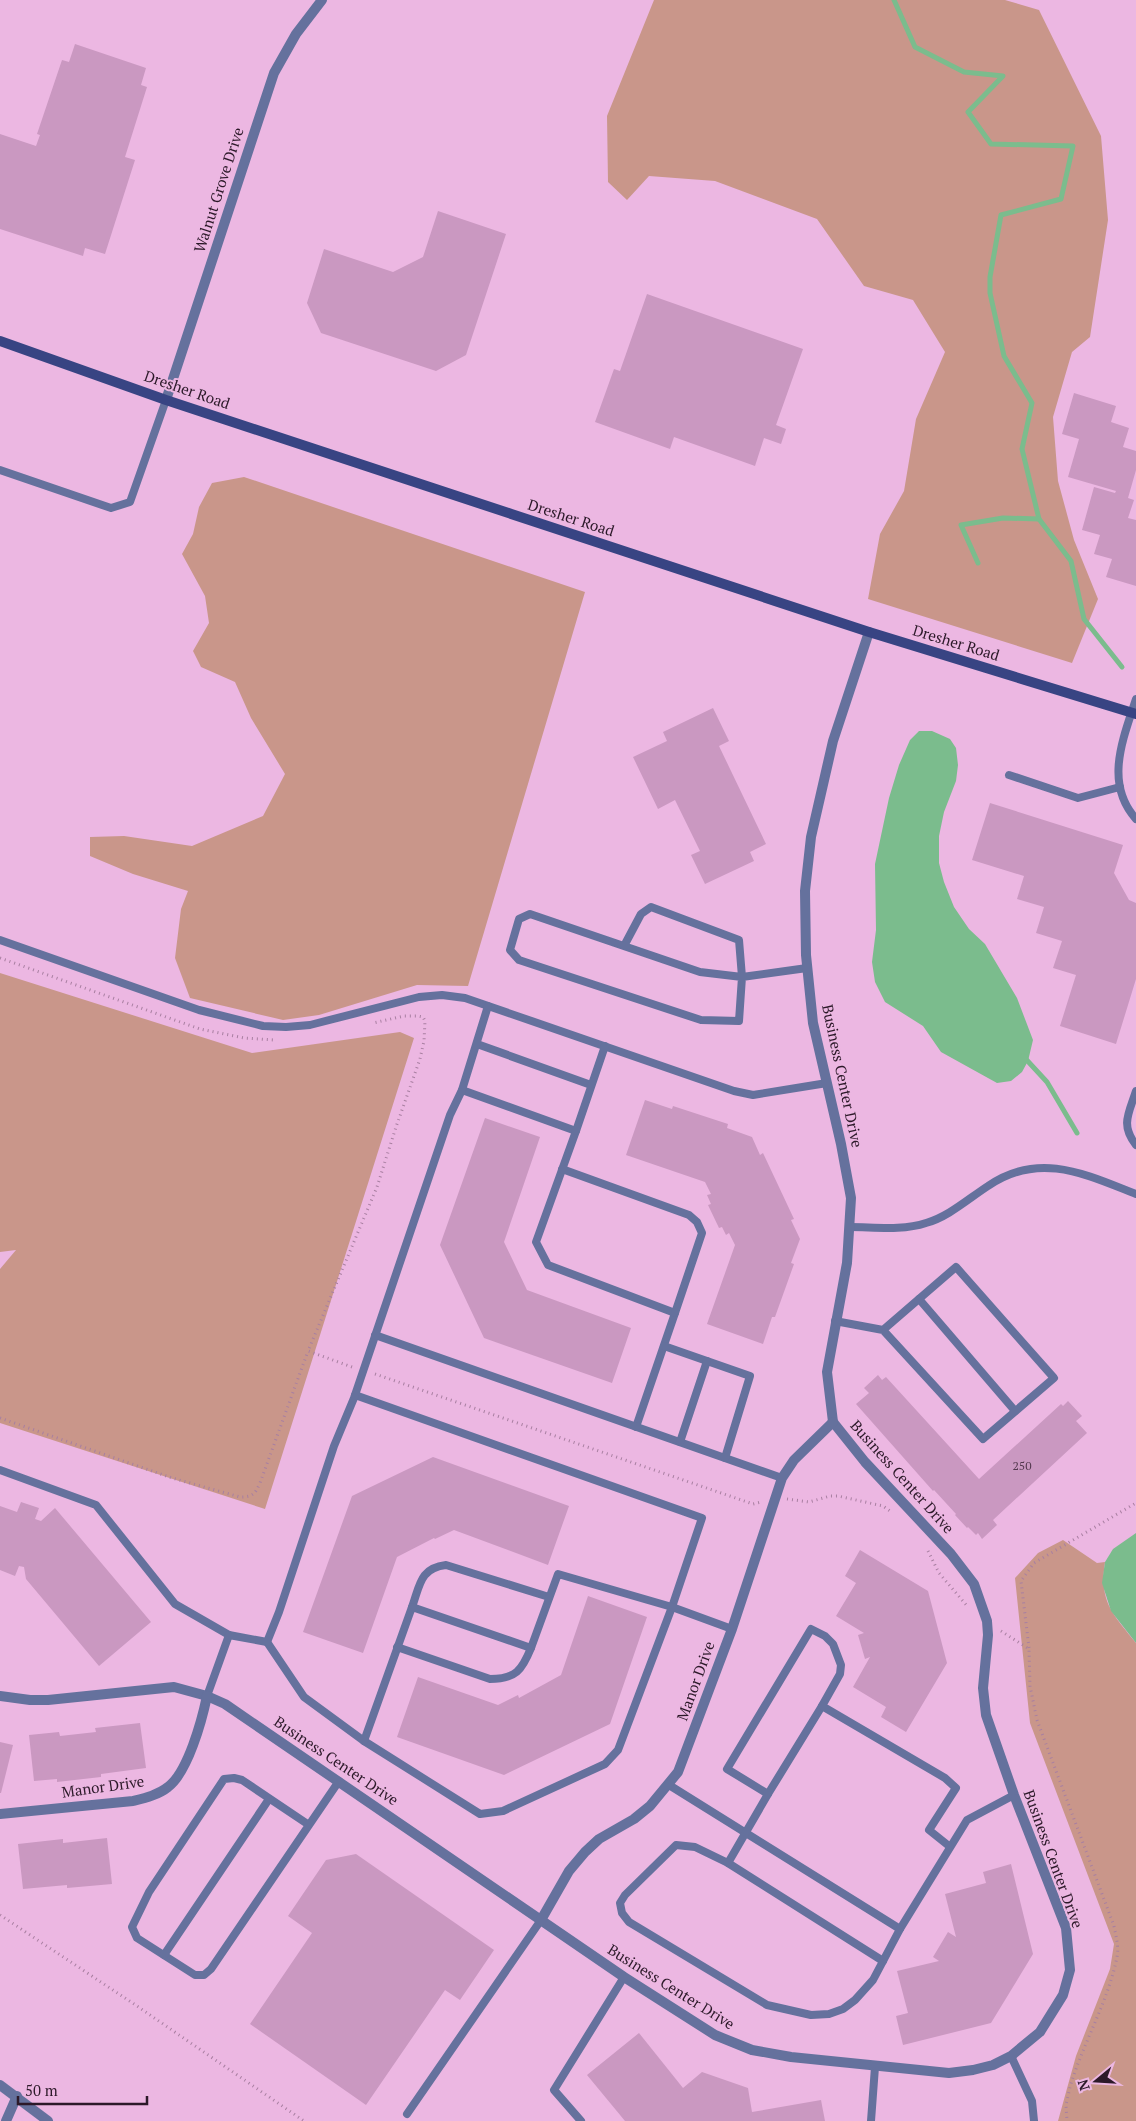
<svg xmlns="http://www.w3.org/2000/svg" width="1136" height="2121" font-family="'PT Serif',serif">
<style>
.green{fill:#c9968a}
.water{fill:#7bbc8d}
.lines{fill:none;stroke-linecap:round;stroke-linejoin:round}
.stream{stroke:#7bbc8d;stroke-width:5}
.building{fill:#ca98c1}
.path{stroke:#a87fa1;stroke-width:3;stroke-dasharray:1 4;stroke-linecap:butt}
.lane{stroke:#65719d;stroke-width:8}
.street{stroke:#65719d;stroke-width:10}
.secondary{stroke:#384483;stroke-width:10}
.labels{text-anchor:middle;stroke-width:4;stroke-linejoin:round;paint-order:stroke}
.number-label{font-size:12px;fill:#54394f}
.street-label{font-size:15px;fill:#2c1929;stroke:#ecb7e2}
</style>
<rect width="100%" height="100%" fill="#ecb7e2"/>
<g class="green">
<polygon points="654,0 1005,0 1039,10 1101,136 1108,220 1090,337 1072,352 1053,417 1058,481 1074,540 1098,599 1072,663 868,599 880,534 904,491 916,419 945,352 913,300 864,286 817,219 715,181 649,176 627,200 608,182 607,116"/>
<polygon points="244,477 585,592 468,986 417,985 319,1015 283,1020 190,998 175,958 181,909 188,891 133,874 90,856 90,837 124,836 192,846 263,816 285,774 251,718 235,682 201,667 193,651 209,623 205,596 182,554 193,534 199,507 212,483"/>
<polygon points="0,973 252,1053 400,1032 414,1038 265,1509 0,1423 0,1269 16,1250 0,1252"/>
<path d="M1063 1540 1097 1563 1105 1562C1099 1602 1112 1613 1136 1643V2121H1058L1076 2056 1110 1969 1114 1944 1030 1723 1015 1578 1038 1553Z"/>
</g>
<g class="water">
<polygon points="919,731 932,731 950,739 956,748 958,765 956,781 944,812 939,836 939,863 944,882 954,907 969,929 985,944 1017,998 1033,1040 1028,1061 1022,1072 1011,1081 997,1083 941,1052 923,1026 885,1002 875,982 872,962 876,930 875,864 889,798 899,765 910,740"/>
<polygon points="1136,1533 1136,1643 1111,1611 1102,1583 1105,1562 1113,1549"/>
</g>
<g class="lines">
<g class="stream">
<polyline points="894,0 915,47 964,72 1003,76 968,112 991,144 1073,146 1061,199 1001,215 990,277 990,293 1004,356 1032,403 1022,449 1039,519 1003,518 961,525 978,563"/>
<polyline points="1039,519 1071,561 1084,619 1122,667"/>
<polyline points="1023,1056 1047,1082 1077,1133"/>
</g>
</g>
<g class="building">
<polygon points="75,44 146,68 141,85 147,87 125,157 135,160 105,254 85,248 83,256 0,229 0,134 36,146 40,135 37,134 62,60 69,62"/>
<polygon points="438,211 506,234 466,355 436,371 321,333 307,303 324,249 393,272 423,257"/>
<polygon points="647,294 803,349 776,425 786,429 781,444 764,438 755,466 674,437 670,449 595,422 614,369 620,371"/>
<polygon points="1074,393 1116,406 1111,422 1129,428 1123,447 1136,451 1136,470 1128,498 1134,500 1128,518 1136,520 1136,586 1106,577 1112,559 1094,554 1100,535 1082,530 1094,487 1115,493 1116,491 1068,477 1079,439 1062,434"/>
<polygon points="713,708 729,741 719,746 766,844 750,852 754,861 705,884 691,855 700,851 675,800 658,809 633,757 667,741 663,732"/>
<polygon points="990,803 1123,845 1114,873 1129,900 1136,903 1136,979 1116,1044 1060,1026 1076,975 1053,968 1062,941 1036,933 1044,907 1017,899 1024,876 972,860"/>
<polygon points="645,1100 672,1109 673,1106 728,1124 727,1128 752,1137 760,1155 763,1153 794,1219 791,1220 800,1239 791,1263 794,1264 775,1317 772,1317 763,1344 707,1324 735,1245 729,1233 726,1235 722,1227 719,1228 708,1205 711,1204 707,1195 711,1194 705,1182 626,1155"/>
<polygon points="485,1118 540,1137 504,1242 527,1290 631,1328 612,1383 484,1338 440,1245"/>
<polygon points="878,1375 882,1380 886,1377 979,1479 1061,1404 1063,1406 1068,1401 1082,1416 1076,1421 1087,1433 993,1520 997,1525 982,1539 978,1533 976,1535 968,1527 967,1528 955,1515 956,1514 934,1490 933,1491 856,1404 869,1393 864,1388"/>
<polygon points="433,1457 569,1506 548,1565 454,1530 435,1539 434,1538 397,1557 363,1653 303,1632 352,1496"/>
<polygon points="21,1502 39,1508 35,1519 41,1521 55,1508 151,1622 99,1666 26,1579 24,1567 19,1566 15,1576 0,1570 0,1506 17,1512"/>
<polygon points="860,1550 928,1591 947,1663 906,1732 881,1717 886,1707 853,1687 870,1657 865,1659 858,1635 864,1633 836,1616 856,1583 845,1576"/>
<polygon points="588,1596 647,1617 610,1724 504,1775 397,1737 418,1677 498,1705 518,1695 519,1698 561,1675"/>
<polygon points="140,1723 146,1768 101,1774 101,1777 57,1782 57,1779 34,1781 29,1735 59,1732 60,1736 96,1732 95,1728"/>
<polygon points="0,1742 13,1745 1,1793 0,1793"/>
<polygon points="107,1838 112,1884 67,1888 67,1885 23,1889 18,1844 63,1839 63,1843"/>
<polygon points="356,1854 494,1950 460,2000 445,1990 366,2105 250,2024 312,1933 288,1916 326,1860"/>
<polygon points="1011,1864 1033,1954 991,2023 903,2045 896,2016 908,2013 897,1971 939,1961 933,1957 948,1932 956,1937 945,1894 986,1883 983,1872"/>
<polygon points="639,2033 683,2088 702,2072 748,2088 752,2112 821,2100 825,2121 625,2121 587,2075"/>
</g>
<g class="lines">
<g class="path">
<polyline points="0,958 200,1029 244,1038 274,1040"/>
<polyline points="352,1367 308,1351 377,1187 396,1127 420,1059 424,1041 425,1021 423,1017 418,1016 404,1016 373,1023"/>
<polyline points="375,1374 753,1504 761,1502"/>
<path d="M0 1418 172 1478 240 1497C253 1497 255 1494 260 1483L308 1351"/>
<polyline points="787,1499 809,1502 830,1496 838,1496 883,1506 890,1511"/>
<polyline points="928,1551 939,1573 968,1607"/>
<path d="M1001 1631 1029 1649 1030 1686 1037 1720 1114 1926C1116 1937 1119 1946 1117 1957 1108 2002 1083 2043 1070 2087L1066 2105 1067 2121"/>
<polyline points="1029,1648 1021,1581 1034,1563 1136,1503"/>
<polyline points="0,1915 137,2006 304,2121"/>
</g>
<g class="lane">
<polyline points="0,470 111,508 130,502 166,400"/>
<path d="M1136 699C1123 739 1104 783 1136 819"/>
<polyline points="1009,775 1078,798 1120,787"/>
<polyline points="0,940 199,1010 263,1026 286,1027 310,1025 419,997 442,995 465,998 734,1091 753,1095 827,1083"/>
<polyline points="624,946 641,914 651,907 739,940 742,977 739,1021 701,1020 519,960 510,950 519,919 530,914 700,972 742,977 807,968"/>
<polyline points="477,1044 591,1085"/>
<polyline points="462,1090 576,1131 536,1242 548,1265 675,1313 636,1427"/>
<path d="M1136 1091C1129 1113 1120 1125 1136 1145"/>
<polyline points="576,1131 605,1046"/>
<polyline points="562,1169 689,1215 697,1222 702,1233 675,1313"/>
<path d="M850 1227C874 1227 902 1231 926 1223 948 1217 968 1199 988 1186 1039 1151 1085 1174 1136 1194"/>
<polyline points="919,1299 1015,1411"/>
<polyline points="835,1321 883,1330 983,1439 1054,1378 956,1267 883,1330"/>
<polyline points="375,1335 782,1478"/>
<polyline points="664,1346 750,1376 725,1458"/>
<polyline points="355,1395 702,1518 672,1607 618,1750 605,1764 503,1811 480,1814 364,1741"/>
<polyline points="680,1442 707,1361"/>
<polyline points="0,1470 96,1505 175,1604 229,1635"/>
<path d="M412 1607C420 1585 420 1568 446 1565L549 1597"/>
<polyline points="267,1642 304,1697 364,1741 412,1607 531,1648 558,1574 672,1607 732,1629"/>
<path d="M397 1647 490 1679C516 1679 522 1670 531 1648"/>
<polyline points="207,1696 229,1635 267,1642 279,1612 334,1446 354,1398 450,1115 462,1090 488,1006"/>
<polyline points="669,1785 900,1929 967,1820 1014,1795"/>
<polyline points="768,1794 822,1706"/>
<polyline points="309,1825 242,1780 234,1778 224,1779 149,1892 132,1927 137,1938 195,1975 204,1975 211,1969 339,1781"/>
<polyline points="728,1863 883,1961"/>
<polyline points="900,1929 873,1980 855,2000 843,2009 829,2014 811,2015 767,2005 629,1922 622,1913 620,1903 625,1895 676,1845 695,1847 728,1863 768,1794 727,1769 811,1629 825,1636 833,1644 841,1665 840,1674 822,1706 945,1778 956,1788 929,1830 949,1846"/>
<polyline points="164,1955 269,1799"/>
<polyline points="1011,2056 1032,2101 1034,2121"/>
<polyline points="407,2114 541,1920"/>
<polyline points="581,2121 554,2090 624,1977"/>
<polyline points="871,2121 875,2067"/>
</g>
<g class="street">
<polyline points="166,400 274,73 296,34 322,0"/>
<polyline points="0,1696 30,1700 48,1700 174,1687 207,1696 225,1704 624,1977 715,2035 752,2050 791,2057 949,2073 973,2070 993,2065 1011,2056 1040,2032 1063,1995 1070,1970 1066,1928 1014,1795 986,1715 983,1688 988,1635 987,1621 974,1584 951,1554 865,1462 833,1422 827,1372 847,1263 851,1198 841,1144 813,1023 806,955 805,891 811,837 833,741 869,632"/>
<path d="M0 1814 133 1801C145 1798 158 1795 168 1787 188 1772 202 1720 207 1696"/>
<polyline points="541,1920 569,1871 585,1852 599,1839 634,1819 650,1806 678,1772 732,1629 782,1478 794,1460 833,1422"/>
<polyline points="0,2085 48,2121"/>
<polyline points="6,2121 17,2096"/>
</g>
<polyline class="secondary" points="0,341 166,400 869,632 1136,714"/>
</g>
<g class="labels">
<g class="number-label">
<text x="1022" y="1470">250</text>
</g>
<g class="street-label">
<text transform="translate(219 190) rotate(-72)" y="5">Walnut Grove Drive</text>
<text transform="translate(187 390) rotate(19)" y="5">Dresher Road</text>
<text transform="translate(571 518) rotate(18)" y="5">Dresher Road</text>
<text transform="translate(956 643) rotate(17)" y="5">Dresher Road</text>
<text transform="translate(842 1076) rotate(78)" y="5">Business Center Drive</text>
<text transform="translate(902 1477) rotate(48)" y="5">Business Center Drive</text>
<text transform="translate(696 1681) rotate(-70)" y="5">Manor Drive</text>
<text transform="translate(336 1761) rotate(34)" y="5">Business Center Drive</text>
<text transform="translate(103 1787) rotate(-8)" y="5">Manor Drive</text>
<text transform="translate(1053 1859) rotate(70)" y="5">Business Center Drive</text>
<text transform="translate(671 1987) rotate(32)" y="5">Business Center Drive</text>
</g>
</g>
<g transform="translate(1096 2081) rotate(252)" stroke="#ecb7e2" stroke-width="4" paint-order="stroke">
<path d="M0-4L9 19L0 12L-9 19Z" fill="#2c1929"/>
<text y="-8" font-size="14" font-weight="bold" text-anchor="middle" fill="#2c1929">N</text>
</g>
<path d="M18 2096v8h129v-8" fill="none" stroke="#2c1929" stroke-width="2.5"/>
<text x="25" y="2096" font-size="15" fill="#2c1929" stroke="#ecb7e2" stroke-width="4" paint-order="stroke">50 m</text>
</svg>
